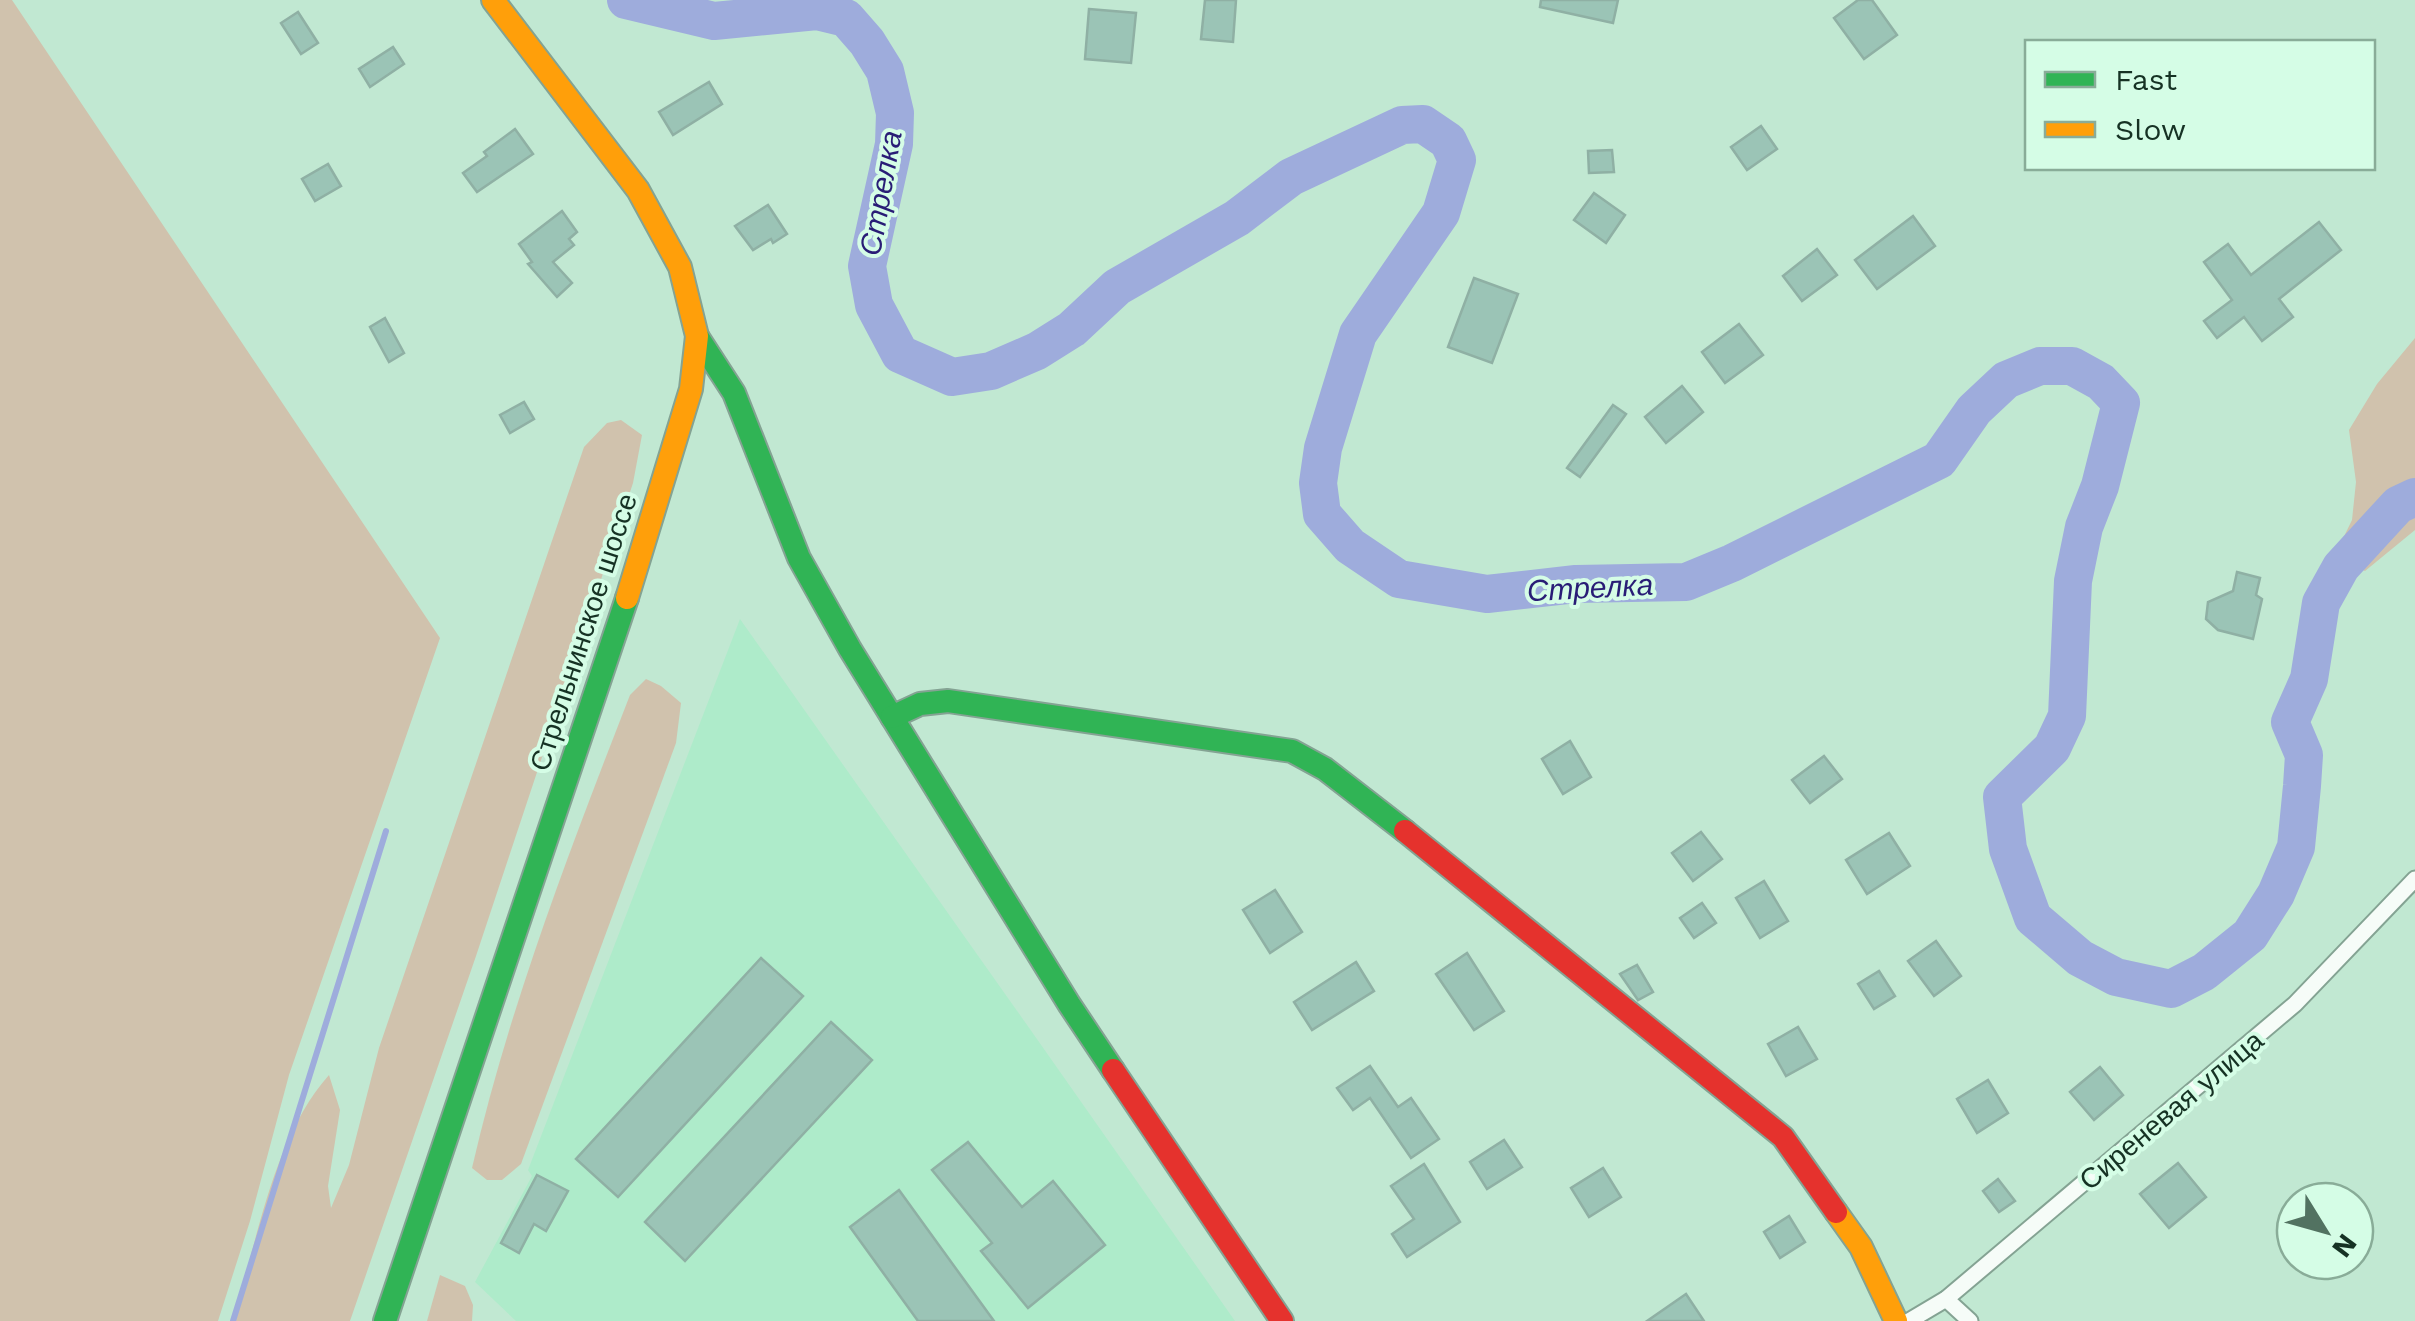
<svg xmlns="http://www.w3.org/2000/svg" width="2415" height="1321" font-family="'Work Sans',sans-serif">
<style>
.built{fill:#aeebca}
.green{fill:#d0c2ad}
.lines{fill:none;stroke-linecap:round;stroke-linejoin:round}
.stream{stroke:#9eacdc;stroke-width:6}
.river{stroke:#9eacdc;stroke-width:38}
.building{fill:#9bc4b6;stroke:#8fb0a4;stroke-width:2.5}
.street-casing{stroke:#84a393;stroke-width:19}
.fast-casing{stroke:#84a393;stroke-width:26}
.slow-casing{stroke:#84a393;stroke-width:26}
.jam-casing{stroke:#84a393;stroke-width:26}
.street{stroke:#f6fcf8;stroke-width:15}
.fast{stroke:#30b455;stroke-width:22}
.slow{stroke:#ff9f0a;stroke-width:22}
.jam{stroke:#e5322d;stroke-width:22}
.labels{text-anchor:middle;stroke-width:8;stroke-linejoin:round;paint-order:stroke}
.street-label{font-size:28px;fill:#163224;stroke:#d5fde6}
.water-label{font-size:30px;font-style:italic;fill:#291d76;stroke:#d5fde6}
</style>
<rect width="100%" height="100%" fill="#c1e8d2"/>
<polygon class="built" points="740,619 1032,1032 1235,1321 516,1321 475,1282 532,1176 528,1170"/>
<g class="green">
<polygon points="0,0 12,0 440,638 289,1075 250,1221 218,1321 0,1321"/>
<polygon points="2415,338 2415,530 2365,571 2334,557 2352,520 2356,482 2349,430 2377,384"/>
<path d="M621 420 642 435 633 483 476 956 350 1321H233C257 1241 273 1138 329 1075L340 1110 328 1186 331 1208 349 1165 379 1048 584 447 607 423Z"/>
<path d="M646 679 661 686 681 703 676 743 521 1164 502 1180H487L472 1168C509 1007 570 849 630 695Z"/>
<polygon points="440,1275 465,1286 473,1305 472,1321 427,1321"/>
</g>
<g class="lines">
<polyline class="stream" points="233,1321 386,831"/>
<polyline class="river" points="626,0 714,21 817,11 846,18 867,42 885,71 895,113 894,144 867,266 874,305 900,354 952,377 991,371 1037,351 1072,329 1117,287 1237,218 1291,177 1402,125 1423,124 1448,141 1457,160 1441,213 1358,334 1323,448 1318,483 1322,514 1350,546 1399,579 1487,594 1576,584 1686,582 1732,563 1939,460 1974,410 2006,380 2040,366 2072,366 2101,382 2121,403 2100,486 2084,527 2073,581 2067,716 2052,748 2002,797 2008,849 2033,918 2080,958 2116,977 2171,989 2204,972 2250,935 2276,894 2296,847 2302,786 2304,755 2290,722 2309,679 2321,603 2341,567 2398,505 2415,497"/>
</g>
<g class="building">
<polygon points="1205,0 1236,0 1233,42 1201,39"/>
<polygon points="1541,0 1618,0 1613,23 1540,7"/>
<polygon points="1858,0 1872,0 1897,35 1864,59 1834,18"/>
<polygon points="1089,9 1136,13 1131,63 1085,59"/>
<polygon points="298,12 318,43 301,54 281,23"/>
<polygon points="393,47 404,64 370,87 359,69"/>
<polygon points="709,82 722,104 673,135 659,112"/>
<polygon points="1761,126 1777,149 1747,170 1731,147"/>
<polygon points="515,129 533,154 477,192 463,173 487,156 484,152"/>
<polygon points="1612,150 1614,172 1589,173 1588,151"/>
<polygon points="328,164 341,186 315,201 302,179"/>
<polygon points="1594,193 1625,215 1606,243 1574,220"/>
<polygon points="768,205 787,234 773,243 771,239 753,250 735,226"/>
<polygon points="562,211 577,232 569,239 574,245 553,262 572,283 557,297 528,264 532,262 519,244"/>
<polygon points="1913,216 1935,246 1877,289 1855,260"/>
<polygon points="2319,222 2341,250 2279,299 2293,317 2262,341 2244,317 2217,338 2204,321 2232,300 2204,262 2228,244 2251,275"/>
<polygon points="1817,249 1837,275 1802,301 1783,276"/>
<polygon points="1474,278 1518,294 1492,363 1448,347"/>
<polygon points="385,318 404,353 389,362 370,327"/>
<polygon points="1739,324 1763,355 1725,383 1702,352"/>
<polygon points="1682,386 1703,412 1666,443 1645,417"/>
<polygon points="524,402 534,419 510,433 500,415"/>
<polygon points="1613,405 1626,414 1580,477 1567,468"/>
<polygon points="2237,572 2260,578 2256,595 2262,599 2253,639 2218,630 2206,619 2208,602 2233,591"/>
<polygon points="1570,741 1591,777 1563,794 1542,759"/>
<polygon points="1824,756 1842,779 1810,803 1792,780"/>
<polygon points="1701,832 1722,859 1693,881 1672,853"/>
<polygon points="1889,833 1910,866 1867,894 1846,860"/>
<polygon points="1764,881 1788,921 1760,938 1736,898"/>
<polygon points="1275,890 1302,932 1270,953 1243,910"/>
<polygon points="1702,903 1716,923 1694,938 1680,918"/>
<polygon points="1936,941 1961,976 1934,996 1908,961"/>
<polygon points="1467,953 1504,1011 1474,1030 1436,974"/>
<polygon points="761,958 803,996 618,1197 576,1159"/>
<polygon points="1356,962 1374,991 1312,1030 1294,1002"/>
<polygon points="1637,965 1653,992 1638,1000 1620,974"/>
<polygon points="1879,971 1895,996 1874,1009 1858,984"/>
<polygon points="831,1022 872,1060 685,1261 645,1222"/>
<polygon points="1798,1027 1817,1059 1786,1076 1768,1044"/>
<polygon points="1370,1066 1398,1107 1411,1098 1439,1139 1411,1158 1370,1098 1353,1110 1337,1088"/>
<polygon points="2100,1067 2123,1095 2094,1120 2070,1092"/>
<polygon points="1988,1080 2008,1113 1977,1133 1957,1099"/>
<polygon points="1504,1140 1522,1167 1487,1189 1470,1162"/>
<polygon points="968,1142 1022,1207 1053,1181 1105,1245 1028,1308 981,1251 992,1243 932,1170"/>
<polygon points="2178,1163 2206,1197 2169,1228 2140,1194"/>
<polygon points="1424,1164 1460,1222 1407,1257 1392,1234 1414,1219 1391,1186"/>
<polygon points="1603,1168 1621,1197 1589,1217 1571,1188"/>
<polygon points="537,1175 568,1191 546,1231 534,1224 519,1253 501,1243"/>
<polygon points="1998,1179 2015,1201 1999,1212 1983,1191"/>
<polygon points="899,1190 962,1277 994,1321 918,1321 850,1227"/>
<polygon points="1789,1216 1805,1242 1780,1258 1764,1232"/>
<polygon points="1686,1294 1704,1321 1647,1321"/>
</g>
<g class="lines">
<defs>
<g id="street">
<polyline points="1946,1299 1970,1321"/>
<polyline points="1909,1321 1946,1299 2295,1004 2415,879"/>
</g>
<g id="fast">
<polyline points="697,336 734,393 799,558 850,649 1069,1004 1113,1070"/>
<polyline points="892,717 920,704 948,701 1292,751 1325,769 1405,831"/>
<polyline points="385,1321 627,598"/>
</g>
<g id="slow">
<polyline points="493,0 638,190 680,267 697,336 691,389 627,598"/>
<polyline points="1836,1212 1861,1247 1896,1321"/>
</g>
<g id="jam">
<polyline points="1405,831 1783,1137 1836,1212"/>
<polyline points="1113,1070 1282,1321"/>
</g>
</defs>
<use href="#street" class="street-casing"/>
<use href="#fast" class="fast-casing"/>
<use href="#slow" class="slow-casing"/>
<use href="#jam" class="jam-casing"/>
<use href="#street" class="street"/>
<use href="#fast" class="fast"/>
<use href="#slow" class="slow"/>
<use href="#jam" class="jam"/>
</g>
<g class="labels">
<g class="street-label">
<text transform="translate(583 632) rotate(-72)" y="10">Стрельнинское шоссе</text>
<text transform="translate(2171 1110) rotate(-40)" y="10">Сиреневая улица</text>
</g>
<g class="water-label">
<text transform="translate(881 193) rotate(-80)" y="10">Стрелка</text>
<text transform="translate(1590 588) rotate(-3)" y="10">Стрелка</text>
</g>
</g>
<rect x="2025" y="40" width="350" height="130" fill="#d5fde6" stroke="#89ac98" stroke-width="2.5"/>
<rect x="2045" y="72" width="50" height="15" fill="#30b455" stroke="#89ac98" stroke-width="2.5"/>
<text x="2115" y="90" font-size="30" fill="#163224">Fast</text>
<rect x="2045" y="122" width="50" height="15" fill="#ff9f0a" stroke="#89ac98" stroke-width="2.5"/>
<text x="2115" y="140" font-size="30" fill="#163224">Slow</text>
<g transform="translate(2325 1231) rotate(127)"><circle r="48" fill="#d5fde6" stroke="#89ac98" stroke-width="2.5"/>
<path d="M0-8L18 38L0 25L-18 38Z" fill="#527261"/>
<text y="-15" font-size="28" font-weight="bold" text-anchor="middle" fill="#163224">N</text>
</g>
</svg>
